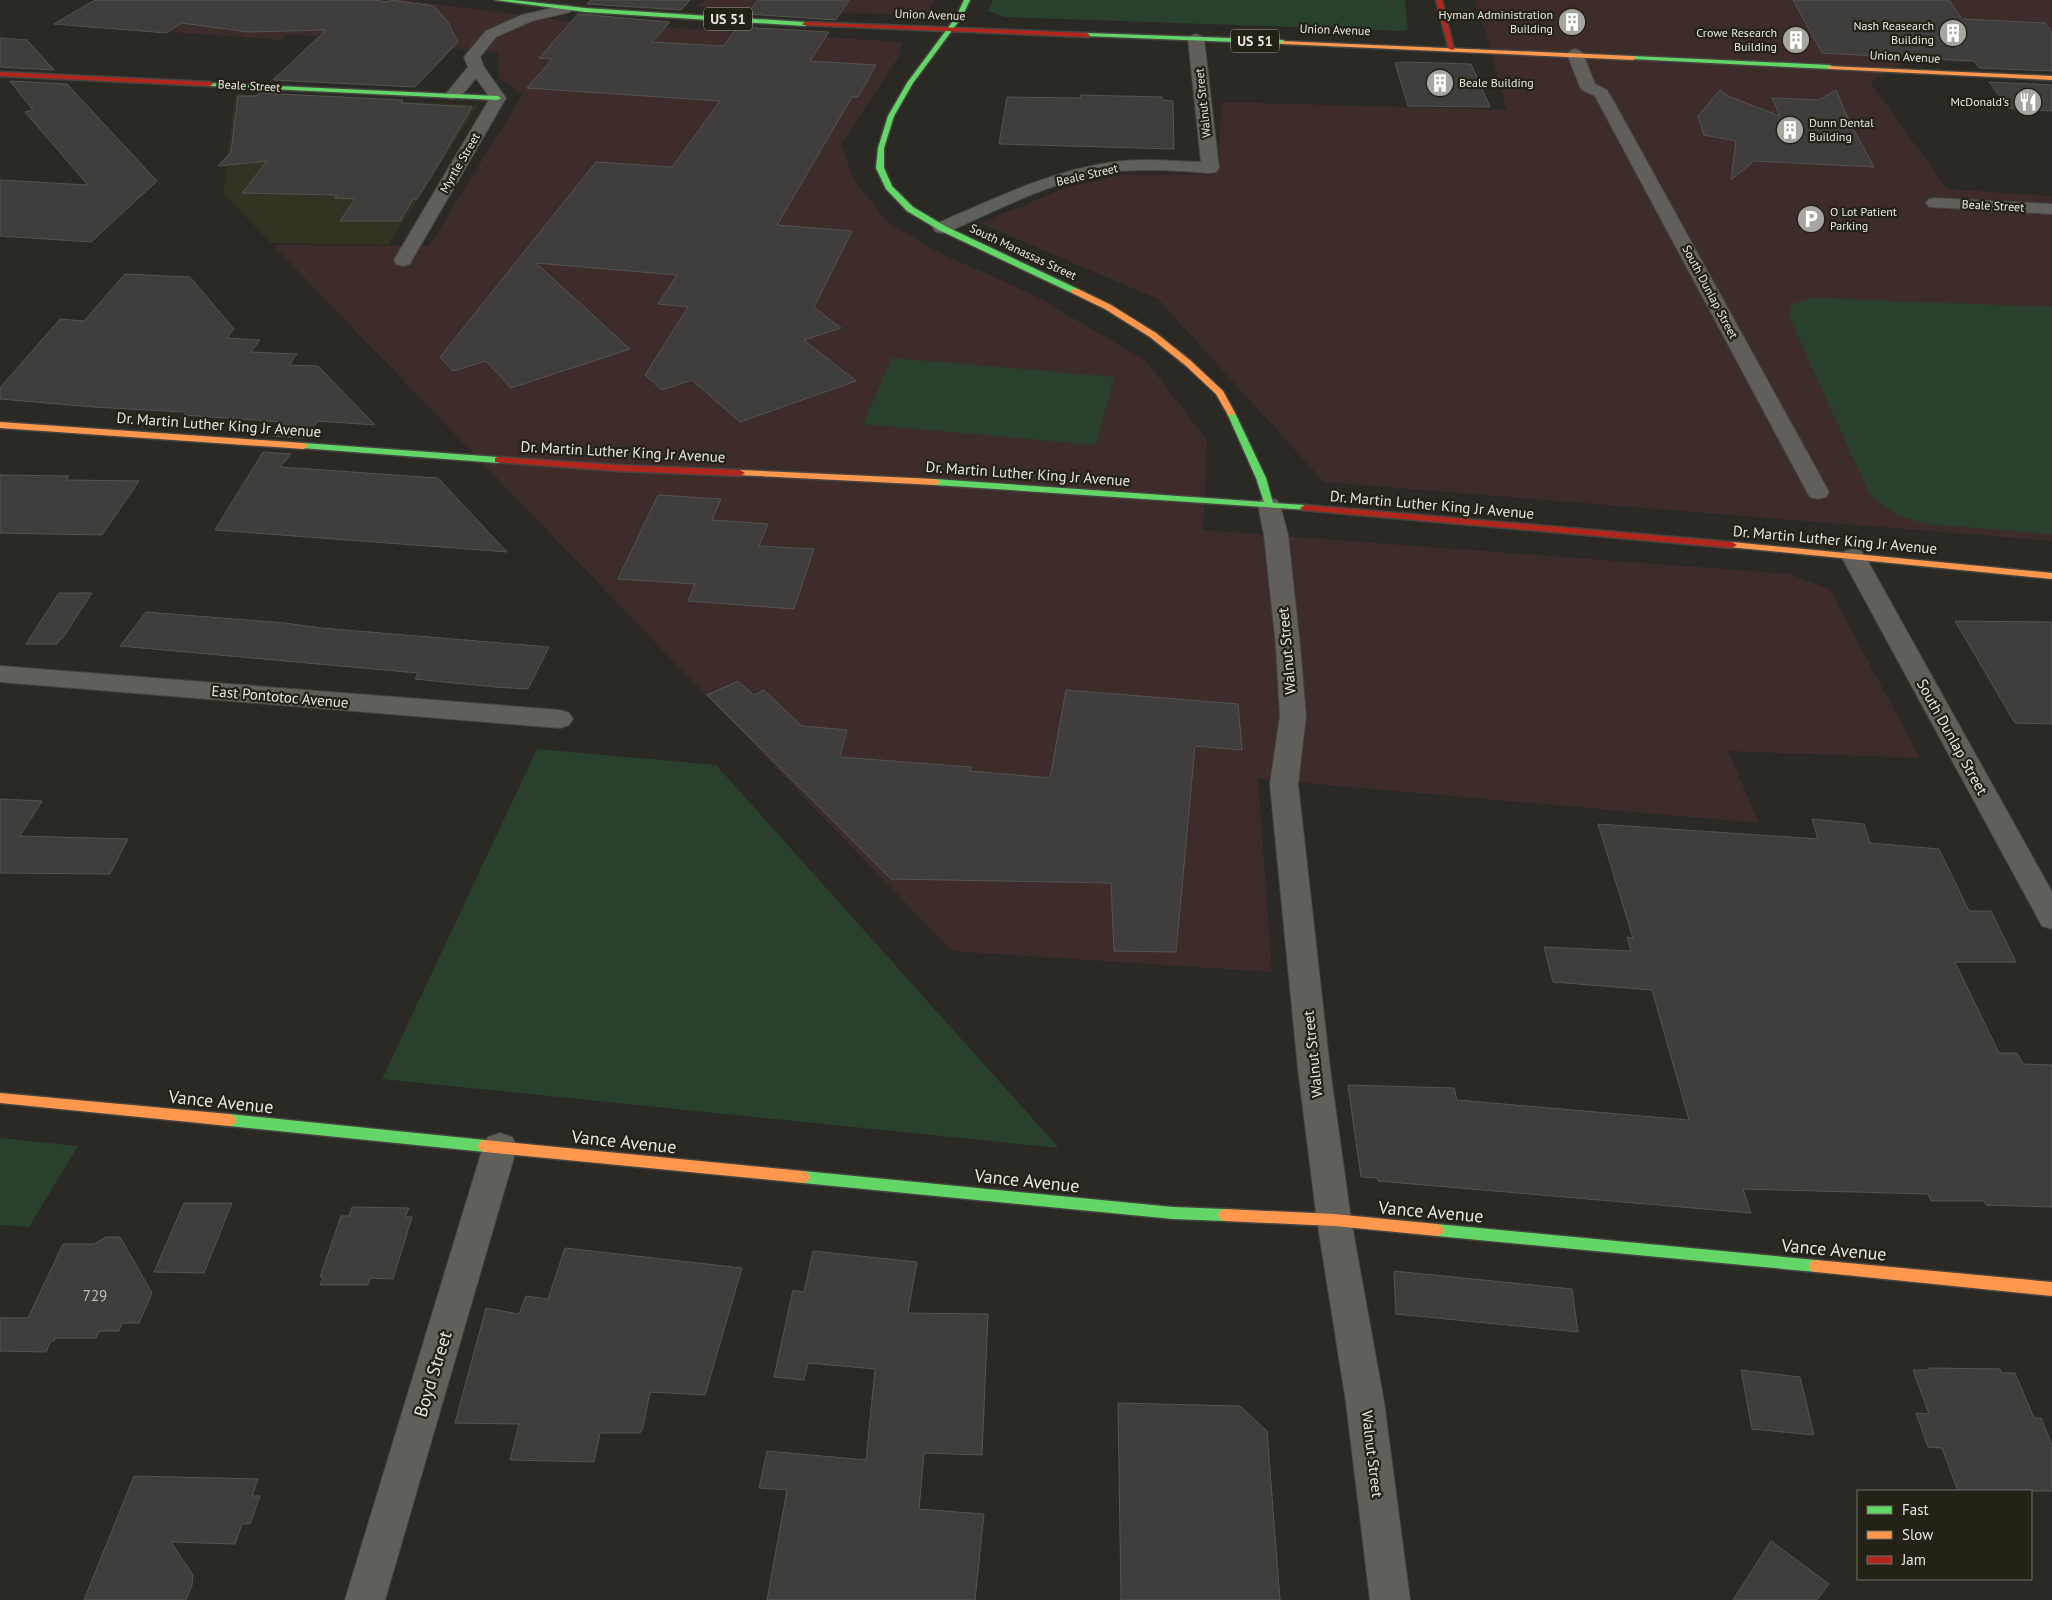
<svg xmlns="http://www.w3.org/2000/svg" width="2052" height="1600" font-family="'PT Sans',sans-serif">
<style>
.built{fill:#343222}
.education{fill:#3e2c2b}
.green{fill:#29412c}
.building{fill:#3f3e3d;stroke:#555453}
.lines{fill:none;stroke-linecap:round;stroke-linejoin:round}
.street-casing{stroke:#464540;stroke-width:2}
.fast-casing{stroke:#464540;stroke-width:3}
.slow-casing{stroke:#464540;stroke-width:3}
.jam-casing{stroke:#464540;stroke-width:3}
.street{fill:#605f5a;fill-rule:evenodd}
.fast{fill:#63d668;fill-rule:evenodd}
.slow{fill:#ff974d;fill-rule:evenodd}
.jam{fill:#b3261e;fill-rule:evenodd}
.labels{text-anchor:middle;stroke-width:4.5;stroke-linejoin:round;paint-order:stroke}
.far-street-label{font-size:12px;fill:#e9e8e1;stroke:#242117}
.far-poi-label{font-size:12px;fill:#e9e8e1;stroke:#242117;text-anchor:end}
.shield{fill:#242117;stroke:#aeaca4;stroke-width:1}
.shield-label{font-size:14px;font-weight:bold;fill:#e9e8e1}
.street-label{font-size:15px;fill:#e9e8e1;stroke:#242117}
.near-number-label{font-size:15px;fill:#bebeb8}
.near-street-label{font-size:18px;fill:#e9e8e1;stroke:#242117}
</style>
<rect width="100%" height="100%" fill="#2a2924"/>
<polygon class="built" points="235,94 478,105 388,245 271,243 223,193"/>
<g class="education">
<polygon points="222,0 405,0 566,21 902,42 899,56 841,144 854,179 887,222 940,253 1034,295 1146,361 1207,440 1203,530 1790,574 1830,590 1920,758 1728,751 1759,823 1258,779 1272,972 952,951 273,245 429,246 523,94 499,78 498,52 287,34 281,40 170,32"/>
<polygon points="705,0 934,0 930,11 918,15 695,7"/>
<polygon points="1474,0 2052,0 2052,66 1911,60 1870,82 1947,189 2052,196 2052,541 1324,482 1158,299 980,223 1068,187 1120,175 1213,175 1218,157 1222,102 1507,110 1486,35"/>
</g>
<g class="green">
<polygon points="993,0 1405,0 1408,29 1404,31 1005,17 988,11"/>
<polygon points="1813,298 2052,307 2052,534 1927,524 1898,516 1870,495 1789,316 1792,304"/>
<polygon points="892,358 1114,377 1096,445 863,424"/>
<polygon points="537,749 716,765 1059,1148 382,1079"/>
<polygon points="0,1138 78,1146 29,1227 0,1225"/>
</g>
<g class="building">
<polygon points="95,0 372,0 388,2 391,0 434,6 447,21 458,42 415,87 273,80 326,30 248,32 182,23 166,33 54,24"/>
<polygon points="591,0 690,0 681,10 587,4"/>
<polygon points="758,0 849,0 836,20 747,14"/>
<polygon points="1793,0 1949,0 1962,19 2045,23 2052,32 2052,71 1979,68 1974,61 1822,53"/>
<polygon points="578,14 670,22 652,42 723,46 738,27 829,32 810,61 876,65 858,97 852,97 777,225 852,231 814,307 841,328 804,340 856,381 740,422 692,380 662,390 645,375 688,307 658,304 677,275 536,263 630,349 511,388 486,361 453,371 440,357 596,162 672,167 720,101 527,88 552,59 539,58"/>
<polygon points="0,38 27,40 54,70 0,67"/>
<polygon points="1405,62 1471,64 1490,107 1408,106 1395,63"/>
<polygon points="10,81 67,84 157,181 91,242 0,236 0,180 88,185 25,112 33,110"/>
<polygon points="1989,82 2052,85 2052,111 2009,108"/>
<polygon points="1720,90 1728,96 1780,116 1772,98 1819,100 1836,90 1850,123 1874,167 1754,161 1731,180 1736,141 1704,135 1698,116"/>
<polygon points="259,93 403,100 401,103 472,107 429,180 417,199 413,199 400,221 340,221 355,199 335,198 337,195 242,193 267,161 218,166 231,152 238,96 256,96"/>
<polygon points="1081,95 1162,97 1163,100 1173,101 1174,149 999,144 1007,97 1080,98"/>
<polygon points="125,274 190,277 234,329 227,338 260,340 251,352 297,354 289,365 318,366 375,425 318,421 304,438 273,436 281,422 184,415 186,412 93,407 0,399 0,388 60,319 84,321"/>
<polygon points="263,452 291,454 280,467 438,478 507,552 215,530"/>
<polygon points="0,475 69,476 66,480 139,481 102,535 0,533"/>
<polygon points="658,495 721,499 712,520 768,524 759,546 814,549 794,609 688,601 695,584 618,579"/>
<polygon points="59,593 92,593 62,639 60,639 57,644 26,644"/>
<polygon points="146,612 285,623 321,628 549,647 528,689 495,687 415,679 418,673 120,646"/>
<polygon points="1955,621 2052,622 2052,724 2015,723"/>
<polygon points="738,681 754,695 764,690 802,726 847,730 840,757 971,767 970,771 1050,778 1066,690 1238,704 1242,750 1195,746 1176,952 1114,951 1111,883 891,879 707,695"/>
<polygon points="0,799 42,801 20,836 128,839 110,874 0,873"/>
<polygon points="1812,819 1864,824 1870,843 1939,849 1969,911 1991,911 2016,962 1955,962 1999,1053 2017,1053 2023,1064 2052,1065 2052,1207 1986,1205 1984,1201 1931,1201 1928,1194 1743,1189 1751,1213 1378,1181 1377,1178 1361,1177 1348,1085 1454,1088 1457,1100 1689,1120 1652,990 1553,982 1544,947 1631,951 1627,937 1633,938 1598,824 1818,839"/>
<polygon points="184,1203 232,1203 204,1273 154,1272"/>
<polygon points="352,1207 409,1208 405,1217 412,1217 393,1279 370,1278 368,1285 320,1285 323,1277 320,1277 341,1216 349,1216"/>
<polygon points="106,1237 120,1237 152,1293 139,1323 122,1323 119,1331 99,1331 96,1338 55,1338 54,1341 51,1341 46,1352 0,1351 0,1318 28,1318 63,1244 94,1244"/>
<polygon points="565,1248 742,1268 705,1395 650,1392 643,1428 640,1433 600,1433 594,1462 510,1460 519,1424 455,1423 486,1308 519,1314 526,1296 548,1299"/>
<polygon points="813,1251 917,1262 908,1313 988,1314 982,1455 924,1453 919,1509 984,1514 975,1600 767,1600 787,1490 759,1488 767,1451 866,1460 875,1369 808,1363 804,1380 774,1377 793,1290 804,1292"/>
<polygon points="1394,1271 1572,1289 1578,1332 1396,1314"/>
<polygon points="1929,1368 2000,1369 2002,1373 2015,1373 2034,1418 2041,1418 2052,1445 2052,1491 1958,1491 1942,1448 1928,1447 1916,1413 1929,1414 1913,1370 1929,1370"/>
<polygon points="1741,1370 1800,1377 1814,1435 1752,1429"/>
<polygon points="1118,1403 1240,1406 1267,1431 1280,1600 1121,1600"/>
<polygon points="134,1476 258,1479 252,1496 260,1496 250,1524 242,1524 235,1544 171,1542 193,1575 192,1585 186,1600 84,1600"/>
<polygon points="1771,1541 1829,1584 1817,1600 1733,1600"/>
</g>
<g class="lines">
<defs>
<g id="street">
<path d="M565 5 570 6 572 9 570 12 532 21 496 37 480 57 484 67 506 98 412 260 410 264 403 266 396 264 394 260 490 98 476 78C468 87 461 102 447 98L445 95 468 67 464 57 486 31 522 15Z"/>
<path d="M1196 34 1201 36 1204 39 1219 168 1216 172 1210 173C1178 171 1146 168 1114 172 1056 179 1001 208 948 232L942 233 936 232 933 228 936 224C993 199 1050 171 1113 162 1142 158 1172 161 1201 162L1188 39 1191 36Z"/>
<polygon points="1575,49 1580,51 1583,54 1595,84 1607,90 1623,118 1829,492 1826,497 1818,499 1810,497 1807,492 1595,96 1582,90 1580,87 1567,54 1570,51"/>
<polygon points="1935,198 2052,204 2052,214 1929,207 1926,203 1929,199"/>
<polygon points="1269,498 1277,500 1280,505 1288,535 1300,646 1306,716 1298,784 1330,1069 1351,1220 1384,1402 1410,1600 1370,1600 1346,1402 1317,1220 1298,1069 1270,784 1280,716 1276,646 1264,535 1258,505 1261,500"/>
<polygon points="1853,549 1861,551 1865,556 2052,892 2052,929 2042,926 1841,556 1845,551"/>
<polygon points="0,666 560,710 569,713 573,719 569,725 560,728 0,682"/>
<polygon points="500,1133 512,1137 517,1147 385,1600 345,1600 483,1147 488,1137"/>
</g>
<g id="fast">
<polygon points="495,0 513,0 585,8 805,22 808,24 805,26 585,12"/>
<polygon points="964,0 970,0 962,17 913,83 894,116 884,148 884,168 892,186 913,207 945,226 1078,289 1078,293 1072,293 939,230 907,211 886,189 876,168 878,148 888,116 907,83 956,17"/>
<polygon points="1087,33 1283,40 1286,42 1283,44 1085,36 1084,35"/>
<polygon points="1633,56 1830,65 1833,67 1830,69 1631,59 1631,57"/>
<polygon points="208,83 498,96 501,98 498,100 210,86 208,85"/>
<polygon points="1231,410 1235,413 1266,478 1273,503 1305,505 1310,508 1308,510 935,485 930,482 935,479 1264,502 1256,478 1227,413"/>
<polygon points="304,443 498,457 502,460 498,463 301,448 301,444"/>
<polygon points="229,1114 485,1140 490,1142 492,1146 490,1150 485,1152 229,1126 224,1124 222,1120 224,1116"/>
<polygon points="803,1171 1173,1207 1225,1209 1230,1211 1232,1215 1230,1219 1225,1221 1173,1219 803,1183 798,1181 796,1177 798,1173"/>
<polygon points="1437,1224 1816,1260 1821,1261 1823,1266 1821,1271 1816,1272 1437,1236 1432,1234 1430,1230 1432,1226"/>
</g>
<g id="slow">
<polygon points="1281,41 1633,56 1636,58 1633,60 1283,44 1281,43"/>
<polygon points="1828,66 2052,76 2052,80 1830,69 1827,67"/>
<polygon points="1072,289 1078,289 1111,305 1156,333 1191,361 1223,391 1235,413 1234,415 1228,415 1216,394 1185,365 1150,337 1105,309 1072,293"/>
<polygon points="0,422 304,443 308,446 304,449 0,428"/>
<polygon points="740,470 935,479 940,482 935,485 737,475 735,473"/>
<polygon points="1732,542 2052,573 2052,579 1729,547 1729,543"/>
<polygon points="0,1093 229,1114 234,1116 236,1120 234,1124 229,1126 0,1103"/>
<polygon points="485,1140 803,1171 808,1173 810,1177 808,1181 803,1183 485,1152 480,1150 478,1146 480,1142"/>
<polygon points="1225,1209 1334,1214 1437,1224 1442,1226 1444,1230 1442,1234 1437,1236 1334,1226 1225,1221 1220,1219 1218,1215 1220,1211"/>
<polygon points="1816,1260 2052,1282 2052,1296 1816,1272 1811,1271 1809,1266 1811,1261"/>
</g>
<g id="jam">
<polygon points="1436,0 1442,0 1454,50 1449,49"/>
<polygon points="805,22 1087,33 1090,35 1087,37 803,25 802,24"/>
<polygon points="0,72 210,82 213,84 210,86 0,76"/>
<polygon points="498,457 619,465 740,470 745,473 740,476 619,471 495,462 495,458"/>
<polygon points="1305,505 1732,542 1737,545 1732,548 1302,510 1300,508"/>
</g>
</defs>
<use href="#street" class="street-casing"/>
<use href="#fast" class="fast-casing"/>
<use href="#slow" class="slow-casing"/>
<use href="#jam" class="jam-casing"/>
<use href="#street" class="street"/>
<use href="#fast" class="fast"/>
<use href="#slow" class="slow"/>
<use href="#jam" class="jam"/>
</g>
<defs>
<symbol id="building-disc" viewBox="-11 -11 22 22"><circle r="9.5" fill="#a6a59f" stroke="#242117"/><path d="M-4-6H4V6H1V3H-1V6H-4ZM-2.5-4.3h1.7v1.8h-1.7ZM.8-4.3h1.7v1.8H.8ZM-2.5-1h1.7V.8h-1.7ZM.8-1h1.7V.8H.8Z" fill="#fff"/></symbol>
<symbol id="restaurant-disc" viewBox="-11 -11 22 22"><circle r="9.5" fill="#a6a59f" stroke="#242117"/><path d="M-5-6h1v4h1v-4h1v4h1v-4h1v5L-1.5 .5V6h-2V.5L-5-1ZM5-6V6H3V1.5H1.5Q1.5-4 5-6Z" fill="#fff"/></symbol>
<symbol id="parking-disc" viewBox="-11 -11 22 22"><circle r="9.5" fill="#a6a59f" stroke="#242117"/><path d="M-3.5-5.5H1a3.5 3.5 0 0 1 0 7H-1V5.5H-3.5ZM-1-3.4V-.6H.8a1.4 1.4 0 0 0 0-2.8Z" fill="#fff"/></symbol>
</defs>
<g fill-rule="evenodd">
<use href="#building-disc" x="1556" y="6" width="32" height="32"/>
<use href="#building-disc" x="1937" y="17" width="32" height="32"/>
<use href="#building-disc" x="1780" y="24" width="32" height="32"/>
<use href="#building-disc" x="1424" y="67" width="32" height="32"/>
<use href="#restaurant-disc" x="2012" y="86" width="32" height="32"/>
<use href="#building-disc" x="1774" y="114" width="32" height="32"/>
<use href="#parking-disc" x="1795" y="203" width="32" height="32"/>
</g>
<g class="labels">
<g class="far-street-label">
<text transform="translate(930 15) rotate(2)" y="4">Union Avenue</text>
<text transform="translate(1335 30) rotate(2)" y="4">Union Avenue</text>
<text transform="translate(1905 57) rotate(3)" y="4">Union Avenue</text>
<text transform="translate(249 86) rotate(3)" y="4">Beale Street</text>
<text transform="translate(1203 103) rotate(-96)" y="4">Walnut Street</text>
<text transform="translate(460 163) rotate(-60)" y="4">Myrtle Street</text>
<text transform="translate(1087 175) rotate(-13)" y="4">Beale Street</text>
<text transform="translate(1993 206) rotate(3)" y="4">Beale Street</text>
<text transform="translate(1023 252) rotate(25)" y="4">South Manassas Street</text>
<text transform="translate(1710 292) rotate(62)" y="4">South Dunlap Street</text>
</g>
<g class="far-poi-label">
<text x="1553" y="19">Hyman Administration<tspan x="1553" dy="14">Building</tspan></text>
<text x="1934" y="30">Nash Reasearch<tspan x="1934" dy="14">Building</tspan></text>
<text x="1777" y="37">Crowe Research<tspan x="1777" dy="14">Building</tspan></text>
<text x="1459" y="87" text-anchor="start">Beale Building</text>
<text x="2009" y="106">McDonald's</text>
<text x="1809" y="127" text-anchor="start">Dunn Dental<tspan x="1809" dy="14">Building</tspan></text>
<text x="1830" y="216" text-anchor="start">O Lot Patient<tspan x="1830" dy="14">Parking</tspan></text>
</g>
<g class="shield">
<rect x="704" y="7.5" width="48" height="23" rx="4"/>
<rect x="1231" y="29.5" width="48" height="23" rx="4"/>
</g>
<g class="shield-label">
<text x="728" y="24">US 51</text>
<text x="1255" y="46">US 51</text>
</g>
<g class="street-label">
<text transform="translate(219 425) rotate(4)" y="5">Dr. Martin Luther King Jr Avenue</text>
<text transform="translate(623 452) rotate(3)" y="5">Dr. Martin Luther King Jr Avenue</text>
<text transform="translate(1028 474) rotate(4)" y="5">Dr. Martin Luther King Jr Avenue</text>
<text transform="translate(1432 505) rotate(5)" y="5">Dr. Martin Luther King Jr Avenue</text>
<text transform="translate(1835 540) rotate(5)" y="5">Dr. Martin Luther King Jr Avenue</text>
<text transform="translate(1287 651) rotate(-95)" y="5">Walnut Street</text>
<text transform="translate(280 697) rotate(5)" y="5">East Pontotoc Avenue</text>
<text transform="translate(1952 737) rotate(61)" y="5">South Dunlap Street</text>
<text transform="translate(1313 1054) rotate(-96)" y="5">Walnut Street</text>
<text transform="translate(1372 1454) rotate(83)" y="5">Walnut Street</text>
</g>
<g class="near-number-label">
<text x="95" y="1301">729</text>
</g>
<g class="near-street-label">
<text transform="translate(221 1102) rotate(6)" y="6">Vance Avenue</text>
<text transform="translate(624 1142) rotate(6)" y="6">Vance Avenue</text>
<text transform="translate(1027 1181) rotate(6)" y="6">Vance Avenue</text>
<text transform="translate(1431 1212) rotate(5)" y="6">Vance Avenue</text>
<text transform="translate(1834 1250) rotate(5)" y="6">Vance Avenue</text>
<text transform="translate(433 1374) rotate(-73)" y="6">Boyd Street</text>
</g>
</g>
<rect x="1857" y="1490" width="175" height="90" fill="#242117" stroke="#737168"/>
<rect x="1867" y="1506" width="25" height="8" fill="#63d668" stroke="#737168"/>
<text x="1902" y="1515" font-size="15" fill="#e9e8e1">Fast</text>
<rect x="1867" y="1531" width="25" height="8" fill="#ff974d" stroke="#737168"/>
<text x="1902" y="1540" font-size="15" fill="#e9e8e1">Slow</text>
<rect x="1867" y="1556" width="25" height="8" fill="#b3261e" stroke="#737168"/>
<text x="1902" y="1565" font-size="15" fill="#e9e8e1">Jam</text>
</svg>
